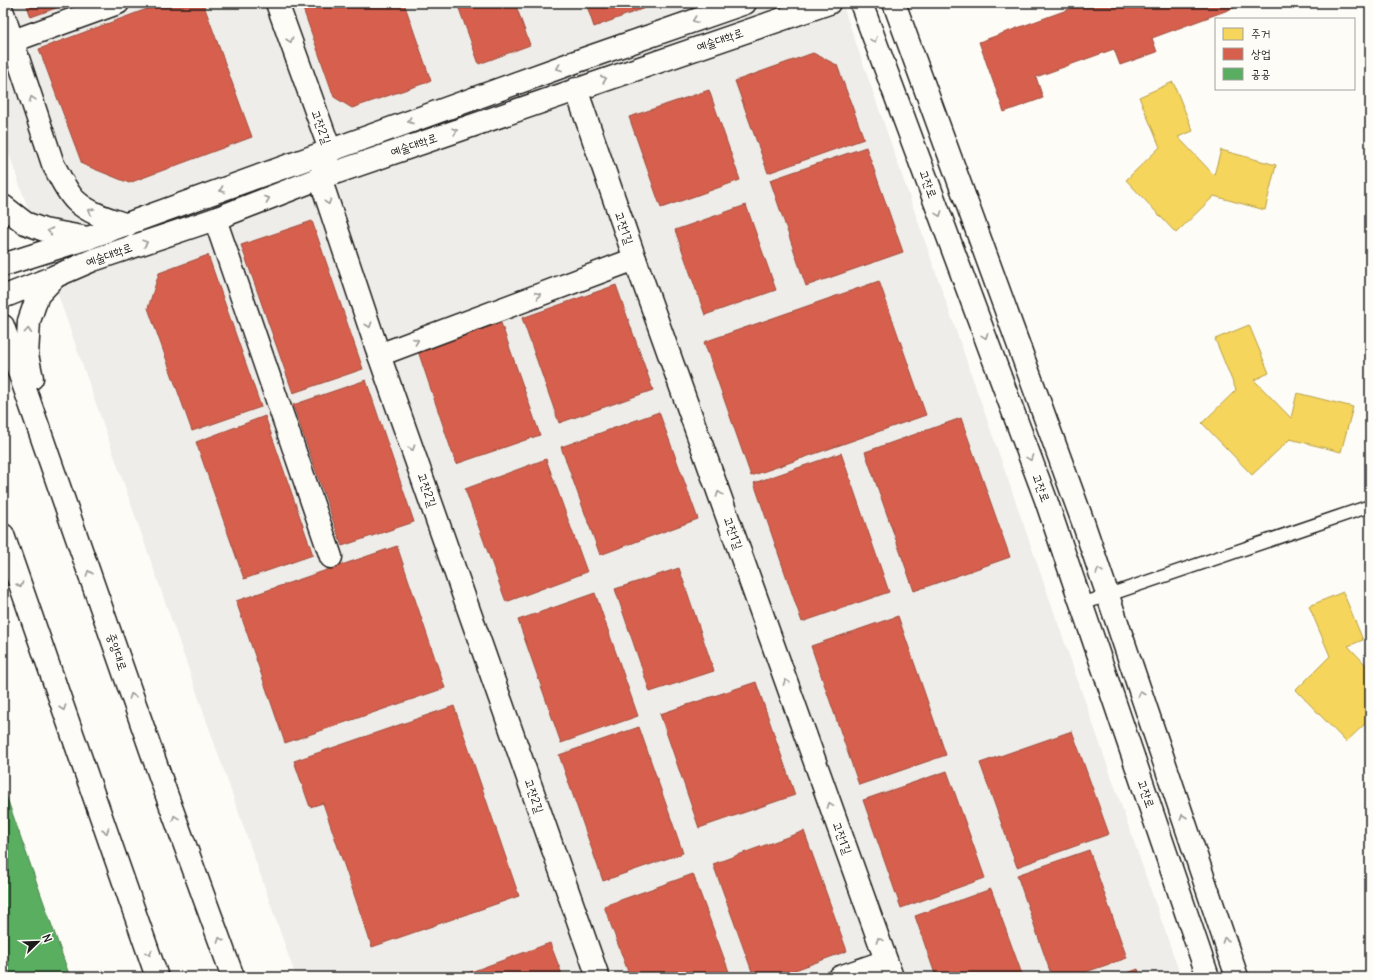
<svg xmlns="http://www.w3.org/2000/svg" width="1373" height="980" font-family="Delius,'Poor Story',sans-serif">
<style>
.built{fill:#eeede9}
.homes{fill:#f6d55c;stroke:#b59e49}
.shops{fill:#d6604d;stroke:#9e4c3e}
.public{fill:#5aae61;stroke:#47824c}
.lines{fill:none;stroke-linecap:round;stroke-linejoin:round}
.service-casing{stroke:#1c1c1c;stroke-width:15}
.minor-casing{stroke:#1c1c1c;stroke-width:25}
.tertiary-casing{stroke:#1c1c1c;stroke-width:25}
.secondary-casing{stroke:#1c1c1c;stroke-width:25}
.primary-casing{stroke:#1c1c1c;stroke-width:25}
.service{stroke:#fdfcf7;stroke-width:12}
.minor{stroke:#fdfcf7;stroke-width:22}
.tertiary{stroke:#fdfcf7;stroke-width:22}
.secondary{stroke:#fdfcf7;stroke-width:22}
.primary{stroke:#fdfcf7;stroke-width:22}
.oneway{stroke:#989794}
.labels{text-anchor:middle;stroke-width:4;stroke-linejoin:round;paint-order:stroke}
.street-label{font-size:12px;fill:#1c1c1c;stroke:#fdfcf7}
</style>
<rect width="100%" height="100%" fill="#fdfcf7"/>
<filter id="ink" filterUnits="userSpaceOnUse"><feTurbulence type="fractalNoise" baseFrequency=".025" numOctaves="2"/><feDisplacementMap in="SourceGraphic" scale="8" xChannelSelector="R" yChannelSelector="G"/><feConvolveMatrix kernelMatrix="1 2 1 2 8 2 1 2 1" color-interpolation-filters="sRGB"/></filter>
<g filter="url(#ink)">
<polygon class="built" points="3,3 842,3 1181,977 296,977 3,137"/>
<g class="homes">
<polygon points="1173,82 1193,131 1178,137 1214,175 1221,150 1276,165 1265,210 1214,196 1176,233 1126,180 1160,147 1139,97"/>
<polygon points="1249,325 1269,373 1254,380 1291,418 1297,393 1353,407 1341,452 1290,439 1252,475 1202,423 1236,390 1215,339"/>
<polygon points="1343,592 1363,640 1348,646 1370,669 1370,719 1346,742 1296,690 1330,656 1309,606"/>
</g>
<g class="shops">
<polygon points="26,3 70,3 31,17"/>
<polygon points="163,3 203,3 252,137 129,183 82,164 39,49"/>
<polygon points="301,3 404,3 431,81 352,108 334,97"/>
<polygon points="457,3 515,3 530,45 479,64"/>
<polygon points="586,3 658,3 594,27"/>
<polygon points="1086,3 1238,3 1239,6 1152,38 1157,52 1120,65 1114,49 1036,77 1043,98 1004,112 979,42"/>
<polygon points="813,53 837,65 864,139 768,173 735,81"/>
<polygon points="709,90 740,180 661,208 629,117"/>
<polygon points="866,147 903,252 806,286 770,180"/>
<polygon points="746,205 776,290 705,315 675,230"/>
<polygon points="312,221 363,369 293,393 241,245"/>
<polygon points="208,255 261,407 192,431 148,308 159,273"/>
<polygon points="879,281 926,415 751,476 704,342"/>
<polygon points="616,285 653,390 559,423 522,318"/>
<polygon points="501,323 540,435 456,464 418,351"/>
<polygon points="366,380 414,522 342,546 293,405"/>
<polygon points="659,412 698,519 600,555 561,447"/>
<polygon points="265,416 313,555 244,579 196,442"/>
<polygon points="961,418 1010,557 914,591 865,452"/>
<polygon points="841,453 889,592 802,622 754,483"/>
<polygon points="546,459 587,572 506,602 465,489"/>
<polygon points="397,546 445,688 285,743 236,601"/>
<polygon points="679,568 714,671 650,692 615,589"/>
<polygon points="595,593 638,716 561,743 518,620"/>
<polygon points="898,616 946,755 859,785 811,646"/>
<polygon points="756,682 795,795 699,828 660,714"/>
<polygon points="454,706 519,896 372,947 323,803 310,807 294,761"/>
<polygon points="639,727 683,853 603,881 559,755"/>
<polygon points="1072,731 1109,834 1017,867 980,763"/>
<polygon points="947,771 985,878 901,908 863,800"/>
<polygon points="804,831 847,951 776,977 754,977 713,864"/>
<polygon points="1089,850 1127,958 1071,977 1052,977 1017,875"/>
<polygon points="693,874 731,977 630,977 604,906"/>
<polygon points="991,889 1023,977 936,977 915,916"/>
<polygon points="550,943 563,977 457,977"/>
<polygon points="1138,969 1141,977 1117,977"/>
</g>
<polygon class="public" points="3,787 70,977 3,977"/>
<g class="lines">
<defs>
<polyline id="service" points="1082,604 1370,506"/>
<g id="minor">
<polyline points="277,3 330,150 320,178 379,355 598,977"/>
<path d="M3 13 53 164C59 175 67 193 76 201 90 214 110 219 127 225"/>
<polyline points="13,41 118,3"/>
<polyline points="576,89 635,259 892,977"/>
<polyline points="215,219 331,557"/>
<polyline points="379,355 635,259"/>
<polyline points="840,977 886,961"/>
</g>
<g id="tertiary">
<polyline points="861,3 1046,500 1208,977"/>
<polyline points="894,3 1083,522 1237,977"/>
<polyline points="88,238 575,62 745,3"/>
<polyline points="56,276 93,260 215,219 320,178 829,3"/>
</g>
<g id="secondary">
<polyline points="3,265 88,238"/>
<polyline points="3,297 56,276"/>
</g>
<g id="primary">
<polyline points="3,206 25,223 44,230 88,238"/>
<polyline points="3,326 167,796 233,977"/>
<polyline points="32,378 27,355 29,321 38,295 56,276"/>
<polyline points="3,535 157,977"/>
</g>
</defs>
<use href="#service" class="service-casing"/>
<use href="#minor" class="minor-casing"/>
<use href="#tertiary" class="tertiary-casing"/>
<use href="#secondary" class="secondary-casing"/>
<use href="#primary" class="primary-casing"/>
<use href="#service" class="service"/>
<use href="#minor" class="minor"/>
<use href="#tertiary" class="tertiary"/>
<use href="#secondary" class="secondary"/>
<use href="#primary" class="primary"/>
</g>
<defs><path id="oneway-chevron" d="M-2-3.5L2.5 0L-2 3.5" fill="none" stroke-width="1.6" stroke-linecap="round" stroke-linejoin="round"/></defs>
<g class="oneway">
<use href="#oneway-chevron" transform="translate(695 20) rotate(161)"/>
<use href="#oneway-chevron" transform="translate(290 40) rotate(71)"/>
<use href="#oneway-chevron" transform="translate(874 40) rotate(70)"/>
<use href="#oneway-chevron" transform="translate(559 68) rotate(160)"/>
<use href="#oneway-chevron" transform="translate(604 79) rotate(-19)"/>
<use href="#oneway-chevron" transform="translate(32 99) rotate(-108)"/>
<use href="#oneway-chevron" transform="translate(410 121) rotate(160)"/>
<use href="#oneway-chevron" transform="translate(455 131) rotate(-19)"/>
<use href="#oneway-chevron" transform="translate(222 190) rotate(160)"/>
<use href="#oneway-chevron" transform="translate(267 199) rotate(-21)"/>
<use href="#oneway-chevron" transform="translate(328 202) rotate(71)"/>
<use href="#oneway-chevron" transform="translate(91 211) rotate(-150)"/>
<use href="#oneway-chevron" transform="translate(939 214) rotate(70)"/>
<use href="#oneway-chevron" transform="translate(50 231) rotate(-168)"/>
<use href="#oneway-chevron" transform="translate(145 243) rotate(-19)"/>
<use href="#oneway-chevron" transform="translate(538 295) rotate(-21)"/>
<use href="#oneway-chevron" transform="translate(369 325) rotate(71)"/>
<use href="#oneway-chevron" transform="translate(28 331) rotate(-86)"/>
<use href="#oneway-chevron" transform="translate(985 336) rotate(70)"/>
<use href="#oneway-chevron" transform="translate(416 341) rotate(-21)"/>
<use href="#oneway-chevron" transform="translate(412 448) rotate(71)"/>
<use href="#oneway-chevron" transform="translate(1030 458) rotate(70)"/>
<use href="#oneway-chevron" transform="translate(719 494) rotate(-110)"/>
<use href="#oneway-chevron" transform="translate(1099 571) rotate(-108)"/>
<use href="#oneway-chevron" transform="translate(89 573) rotate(-109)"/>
<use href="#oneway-chevron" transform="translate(20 585) rotate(71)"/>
<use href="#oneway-chevron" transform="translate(786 682) rotate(-110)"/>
<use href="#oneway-chevron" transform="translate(1141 694) rotate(-109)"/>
<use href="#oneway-chevron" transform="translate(132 696) rotate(-109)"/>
<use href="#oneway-chevron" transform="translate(63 708) rotate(71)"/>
<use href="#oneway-chevron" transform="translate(830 805) rotate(-110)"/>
<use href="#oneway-chevron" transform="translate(1183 817) rotate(-109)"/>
<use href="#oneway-chevron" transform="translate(175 818) rotate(-110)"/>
<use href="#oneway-chevron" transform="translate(106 831) rotate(71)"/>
<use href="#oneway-chevron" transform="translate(220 940) rotate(-110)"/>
<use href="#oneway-chevron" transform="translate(879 940) rotate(-110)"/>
<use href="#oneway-chevron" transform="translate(1225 940) rotate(-109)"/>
<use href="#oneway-chevron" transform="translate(149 953) rotate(71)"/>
</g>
</g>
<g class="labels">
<g class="street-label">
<text transform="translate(720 40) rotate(-19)" y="4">예술대학로</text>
<text transform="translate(321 127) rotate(70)" y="4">고잔2길</text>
<text transform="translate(414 145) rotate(-19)" y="4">예술대학로</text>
<text transform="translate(928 184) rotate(70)" y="4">고잔로</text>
<text transform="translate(624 228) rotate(71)" y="4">고잔1길</text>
<text transform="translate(109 255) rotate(-20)" y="4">예술대학로</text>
<text transform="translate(1041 488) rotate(70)" y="4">고잔로</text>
<text transform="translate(427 490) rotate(71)" y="4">고잔2길</text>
<text transform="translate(733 533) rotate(70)" y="4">고잔1길</text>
<text transform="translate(117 652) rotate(71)" y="4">중앙대로</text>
<text transform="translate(1146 794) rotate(71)" y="4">고잔로</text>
<text transform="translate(534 796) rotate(71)" y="4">고잔2길</text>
<text transform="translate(842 838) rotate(70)" y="4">고잔1길</text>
</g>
</g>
<rect width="1373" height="980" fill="none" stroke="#fdfcf7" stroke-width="16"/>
<rect x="8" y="8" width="1357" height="964" fill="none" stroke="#1c1c1c" stroke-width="1.5" filter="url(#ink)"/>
<rect x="1215" y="18" width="140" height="72" fill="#fdfcf7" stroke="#a3a29f"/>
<rect x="1223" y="28" width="20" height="12" fill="#f6d55c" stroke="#a3a29f"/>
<text x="1251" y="38" font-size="12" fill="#1c1c1c">주거</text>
<rect x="1223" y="48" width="20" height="12" fill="#d6604d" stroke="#a3a29f"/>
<text x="1251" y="58" font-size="12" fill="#1c1c1c">상업</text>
<rect x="1223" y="68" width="20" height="12" fill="#5aae61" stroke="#a3a29f"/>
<text x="1251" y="78" font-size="12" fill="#1c1c1c">공공</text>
<g transform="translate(38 942) rotate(67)" stroke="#fdfcf7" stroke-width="3" paint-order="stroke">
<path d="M0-3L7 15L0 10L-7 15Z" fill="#1c1c1c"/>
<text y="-6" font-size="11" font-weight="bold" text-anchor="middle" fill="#1c1c1c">N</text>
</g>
</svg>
